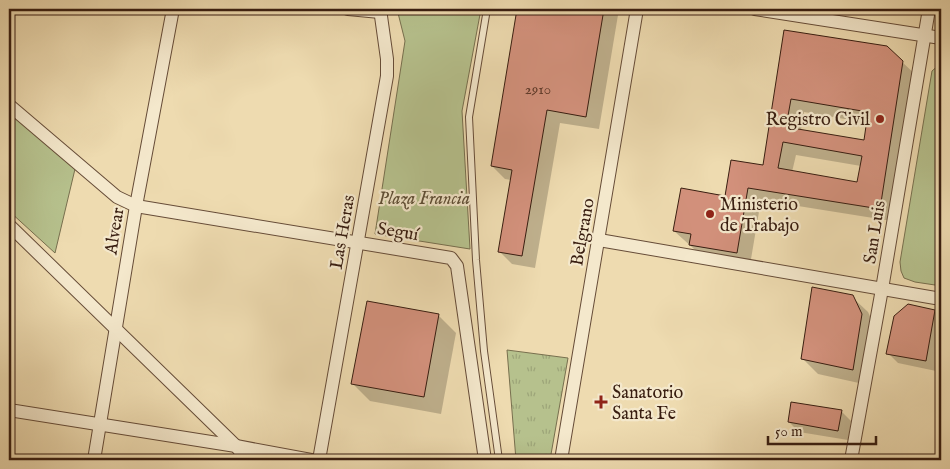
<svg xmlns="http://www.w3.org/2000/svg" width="950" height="469" font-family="'IM FELL English',serif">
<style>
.grass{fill:url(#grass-tufts);stroke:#776f4e}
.park{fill:#b6c18d;stroke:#776f4e}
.shadow{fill:#0003;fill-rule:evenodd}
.building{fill:#d3917c;stroke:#381d10;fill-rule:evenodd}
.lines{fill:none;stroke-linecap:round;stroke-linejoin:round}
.lane-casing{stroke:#664c38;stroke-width:8}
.street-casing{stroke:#664c38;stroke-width:14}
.lane{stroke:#f4e8cc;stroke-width:6}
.street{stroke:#f4e8cc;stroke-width:12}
.poi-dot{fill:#8f2418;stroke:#f4e8cc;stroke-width:2}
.labels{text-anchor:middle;stroke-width:4.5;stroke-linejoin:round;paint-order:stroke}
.number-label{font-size:15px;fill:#5f3a2b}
.poi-label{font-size:18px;fill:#381d10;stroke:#f4e8cc;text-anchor:start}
.park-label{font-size:18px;font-style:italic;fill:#5e4e36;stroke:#f4e8cc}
.street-label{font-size:18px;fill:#381d10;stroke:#f4e8cc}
</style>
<defs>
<pattern id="grass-tufts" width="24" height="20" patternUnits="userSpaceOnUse" patternTransform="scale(1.25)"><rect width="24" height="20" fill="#b6c18d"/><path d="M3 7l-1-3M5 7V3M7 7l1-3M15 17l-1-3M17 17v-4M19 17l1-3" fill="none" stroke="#9da579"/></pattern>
</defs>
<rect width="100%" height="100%" fill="#eedbb0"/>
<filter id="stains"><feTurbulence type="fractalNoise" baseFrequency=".004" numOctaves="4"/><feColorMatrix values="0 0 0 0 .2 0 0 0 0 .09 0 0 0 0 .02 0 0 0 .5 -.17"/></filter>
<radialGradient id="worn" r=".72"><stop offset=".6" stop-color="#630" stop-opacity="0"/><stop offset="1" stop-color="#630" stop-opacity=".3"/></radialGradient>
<polygon class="grass" points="507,350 568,358 550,460 516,460"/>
<g class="park">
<polygon points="397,9 481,9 462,111 470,249 375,234 405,41"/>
<polygon points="941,63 941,278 935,285 915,282 904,278 901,271 900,262 932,71"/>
<polygon points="9,112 75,169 55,253 9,211"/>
</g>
<g class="shadow">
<polygon points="519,9 619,9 599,129 560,123 535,268 512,264 499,251 511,180 505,179 492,166"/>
<path d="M785 32 902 62 916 75 892 221 761 200 750 265 703 257 674 231 726 198 764 166ZM804 112 868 123 865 141 801 130ZM796 155 861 166 858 183 792 172Z"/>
<polygon points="852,297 868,312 877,331 868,385 818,374 802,358"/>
<polygon points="909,306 935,311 941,317 941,341 936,371 898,363 888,353"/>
<polygon points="438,315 456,333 441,414 370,401 353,384"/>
<polygon points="841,411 851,421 848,440 799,432 789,422"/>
</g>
<g class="building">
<polygon points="517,9 604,9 586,117 547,110 522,256 498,252 512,170 491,166"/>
<path d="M784 30 887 46 903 61 880 209 748 188 737 253 689 245 691 234 673 231 681 188 725 196 731 160 763 165ZM791 99 868 112 864 140 786 127ZM783 142 862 156 857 182 778 168Z"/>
<polygon points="812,287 853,295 862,314 853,370 801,359"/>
<polygon points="367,301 439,314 424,397 351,384"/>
<polygon points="908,304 935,310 926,361 886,354 894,316"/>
<polygon points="791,402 842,410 838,431 788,422"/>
</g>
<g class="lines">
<defs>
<polyline id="lane" points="487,9 469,117 476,260 484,351 499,460"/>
<g id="street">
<polyline points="348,9 380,12"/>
<polyline points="755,9 941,38"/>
<polyline points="9,105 117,197 136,206 451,258 457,266 485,460"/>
<polyline points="9,225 236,446 247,460"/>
<polyline points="599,240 941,299"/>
<polyline points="9,410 236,446 311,460"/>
<polyline points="94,460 136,206 173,9"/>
<polyline points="319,460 387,76 387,59 380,9"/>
<polyline points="561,460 637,9"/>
<polyline points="851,460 882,289 929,9"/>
</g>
</defs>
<use href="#lane" class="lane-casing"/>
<use href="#street" class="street-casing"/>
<use href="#lane" class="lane"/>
<use href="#street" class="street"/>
</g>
<g class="poi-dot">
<circle cx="880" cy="119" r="5"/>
<circle cx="710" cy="214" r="5"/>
<path d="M598.5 394.5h5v5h5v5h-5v5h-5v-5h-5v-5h5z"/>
</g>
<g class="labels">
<g class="number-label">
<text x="538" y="94">2910</text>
</g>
<g class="poi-label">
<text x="870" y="125" text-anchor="end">Registro Civil</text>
<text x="720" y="210">Ministerio<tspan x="720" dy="21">de Trabajo</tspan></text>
<text x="612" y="398">Sanatorio<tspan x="612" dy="21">Santa Fe</tspan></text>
</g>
<g class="park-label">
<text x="424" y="204">Plaza Francia</text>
</g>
<g class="street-label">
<text transform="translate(114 231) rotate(-81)" y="6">Alvear</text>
<text transform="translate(398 231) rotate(9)" y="6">Seguí</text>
<text transform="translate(342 232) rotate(-80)" y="6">Las Heras</text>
<text transform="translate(582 232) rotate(-80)" y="6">Belgrano</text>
<text transform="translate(874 232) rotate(-81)" y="6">San Luis</text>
</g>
</g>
<rect width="950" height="469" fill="none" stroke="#eedbb0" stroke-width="30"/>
<rect x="10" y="10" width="930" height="449" fill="none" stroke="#381d10" stroke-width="2.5"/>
<rect x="15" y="15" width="920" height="439" fill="none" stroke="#381d10"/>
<path d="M768 436v8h108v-8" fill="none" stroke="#381d10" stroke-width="2.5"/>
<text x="775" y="436" font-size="15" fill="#381d10" stroke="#f4e8cc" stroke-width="4" paint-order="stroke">50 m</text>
<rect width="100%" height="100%" filter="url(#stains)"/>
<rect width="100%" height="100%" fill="url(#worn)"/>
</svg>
